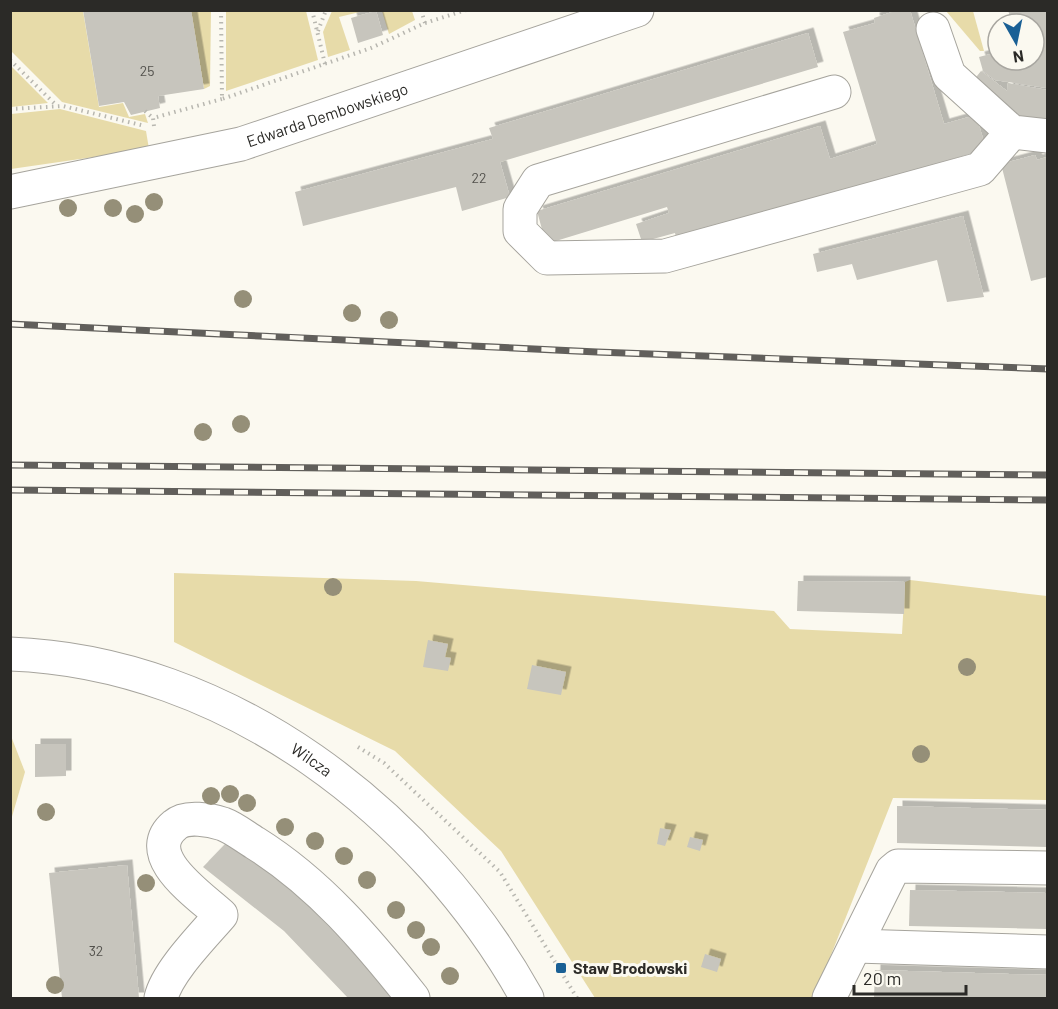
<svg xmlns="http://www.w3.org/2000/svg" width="1058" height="1009" font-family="Barlow,sans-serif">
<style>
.green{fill:#e7dba9}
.building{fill:#c7c5bd;filter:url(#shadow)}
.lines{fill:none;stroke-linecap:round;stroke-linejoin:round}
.minor-casing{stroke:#a6a49d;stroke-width:35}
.path{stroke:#b8b7b0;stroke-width:4;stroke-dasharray:1.5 4.5;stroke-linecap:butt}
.minor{stroke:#fff;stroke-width:33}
.rail-casing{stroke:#615f5b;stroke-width:7}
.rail{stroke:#fbf9f0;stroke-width:4.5;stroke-dasharray:14;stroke-linecap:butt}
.tree{fill:#958f78}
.poi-dot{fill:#1a6095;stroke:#fbf9f0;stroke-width:2}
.labels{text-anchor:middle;stroke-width:6;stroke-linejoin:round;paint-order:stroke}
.number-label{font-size:14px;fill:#52514c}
.street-label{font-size:16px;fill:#2b2a27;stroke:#fbf9f0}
.poi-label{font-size:16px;font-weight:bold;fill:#2b2a27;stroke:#fbf9f0;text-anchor:start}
</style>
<defs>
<filter id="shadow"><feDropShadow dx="5.5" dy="-5.5" stdDeviation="0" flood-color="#0004"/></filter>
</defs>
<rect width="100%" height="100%" fill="#fbf9f0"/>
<g class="green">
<polygon points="10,11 83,11 99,107 123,103 129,117 145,114 148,123 62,102 11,51"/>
<polygon points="191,11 211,11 210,86 204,89"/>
<polygon points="226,11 306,11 318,60 226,91"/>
<polygon points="332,11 364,11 339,17 350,50 328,57 323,32"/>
<polygon points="382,11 412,11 415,20 389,34"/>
<polygon points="946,11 973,11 984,51 980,51"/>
<polygon points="11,66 48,103 11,107"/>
<polygon points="60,109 146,131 149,149 11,169 11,114"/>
<polygon points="174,573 416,581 774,611 790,629 902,634 905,582 910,580 1047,596 1047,800 893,798 814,998 595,998 501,851 395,751 174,642"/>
<polygon points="11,736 25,772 11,820 10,736"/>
</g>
<g class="building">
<polygon points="83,10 191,10 204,89 158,96 160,108 131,115 124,102 99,106"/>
<polygon points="898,10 910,10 944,124 976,115 986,149 677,242 675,233 642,242 636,224 669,213 667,207 546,244 537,211 820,126 830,159 877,144 843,32 875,23 874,18"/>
<polygon points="1008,10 1047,10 1047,88 995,80 983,71 979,57 998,52 998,60 1034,60 1034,24 1012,24"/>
<polygon points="376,11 383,35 358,43 351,18"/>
<polygon points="808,33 818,67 500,162 510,197 462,211 456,187 303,226 295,192 485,141 493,139 489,128"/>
<polygon points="981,71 1007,91 1008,83 1047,90 1047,126 1002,119 969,86"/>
<polygon points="1035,155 1037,160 1047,157 1047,277 1031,281 1001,164"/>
<polygon points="963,216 984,297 947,302 937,260 857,280 852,264 817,272 813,254"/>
<polygon points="798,581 905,582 904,614 797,611"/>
<polygon points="428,640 448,644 445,657 451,658 448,671 423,667"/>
<polygon points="532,665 566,672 561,695 527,689"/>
<polygon points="35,744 66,744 66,776 35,777"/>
<polygon points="897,806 1047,810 1047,847 897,843"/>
<polygon points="660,828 671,830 665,846 657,844"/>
<polygon points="690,837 703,840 700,851 687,847"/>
<polygon points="228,841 295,892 397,998 348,998 284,931 203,867"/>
<polygon points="127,865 139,998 62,998 49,873"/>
<polygon points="910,890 1047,893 1047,929 909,926"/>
<polygon points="705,954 721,959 717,972 701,967"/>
<polygon points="875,970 1047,975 1047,998 874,998"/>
</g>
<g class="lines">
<defs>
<g id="minor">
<polyline points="933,29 949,75 1012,132 1048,136"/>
<polyline points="834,92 538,181 520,209 520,231 547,258 665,256 980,169 1012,132"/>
<path id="s1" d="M10 192 241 144 637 10"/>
<path id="s2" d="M10 654C229 662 424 813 527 998"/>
<polyline points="856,946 1048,952"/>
<path d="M161 998C167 972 203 936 221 915 198 894 139 855 175 825 186 815 211 820 223 824 234 828 245 837 255 843 319 883 367 940 413 998"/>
<polyline points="829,998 892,871 898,866 1048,868"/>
</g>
</defs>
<use href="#minor" class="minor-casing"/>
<g class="path">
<polyline points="221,10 222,99 371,48 425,23 421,10"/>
<polyline points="312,10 325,64"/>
<polyline points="425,23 466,10"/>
<polyline points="318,31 326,10"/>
<polyline points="10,60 56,105"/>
<polyline points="10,109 63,106 145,126"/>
<polyline points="145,111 153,118"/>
<polyline points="154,126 153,118 222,99"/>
<polyline points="358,747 384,763 500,872 577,998"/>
</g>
<use href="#minor" class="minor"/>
<defs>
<g id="rail">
<polyline points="10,324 597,352 1048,369"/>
<polyline points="10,465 1048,475"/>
<polyline points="10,490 1048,500"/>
</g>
</defs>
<use href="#rail" class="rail-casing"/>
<use href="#rail" class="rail"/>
</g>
<g class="tree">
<circle cx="154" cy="202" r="9"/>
<circle cx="68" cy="208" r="9"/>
<circle cx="113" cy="208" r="9"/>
<circle cx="135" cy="214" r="9"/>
<circle cx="243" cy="299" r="9"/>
<circle cx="352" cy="313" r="9"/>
<circle cx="389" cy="320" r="9"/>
<circle cx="241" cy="424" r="9"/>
<circle cx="203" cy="432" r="9"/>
<circle cx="333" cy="587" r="9"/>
<circle cx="967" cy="667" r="9"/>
<circle cx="921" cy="754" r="9"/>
<circle cx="230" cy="794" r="9"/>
<circle cx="211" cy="796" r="9"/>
<circle cx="247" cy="803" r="9"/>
<circle cx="46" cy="812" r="9"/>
<circle cx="285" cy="827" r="9"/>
<circle cx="315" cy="841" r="9"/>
<circle cx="344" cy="856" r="9"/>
<circle cx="367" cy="880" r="9"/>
<circle cx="146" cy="883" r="9"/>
<circle cx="396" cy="910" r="9"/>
<circle cx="416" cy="930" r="9"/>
<circle cx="431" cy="947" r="9"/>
<circle cx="450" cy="976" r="9"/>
<circle cx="55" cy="985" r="9"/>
</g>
<rect class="poi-dot" x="555" y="962" width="12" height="12" rx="3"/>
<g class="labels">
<g class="number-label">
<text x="147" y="76">25</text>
<text x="479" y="183">22</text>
<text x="96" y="956">32</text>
</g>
<g class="street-label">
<text dy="6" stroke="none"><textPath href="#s1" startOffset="327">Edwarda Dembowskiego</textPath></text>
<text dy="6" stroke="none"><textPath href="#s2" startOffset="324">Wilcza</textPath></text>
</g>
<g class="poi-label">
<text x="573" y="974">Staw Brodowski</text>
</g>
</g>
<rect width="1058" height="1009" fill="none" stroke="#2b2a27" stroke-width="24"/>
<g transform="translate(1016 42) rotate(171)"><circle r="28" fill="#fbf9f0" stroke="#a8a6a0" stroke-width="1.5"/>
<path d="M0-4.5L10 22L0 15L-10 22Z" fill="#1a6095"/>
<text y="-9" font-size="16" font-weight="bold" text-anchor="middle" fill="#2b2a27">N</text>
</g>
<path d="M854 985v9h112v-9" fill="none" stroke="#2b2a27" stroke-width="3"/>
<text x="863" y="985" font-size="18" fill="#2b2a27" stroke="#fbf9f0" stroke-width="4.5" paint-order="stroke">20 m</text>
</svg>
